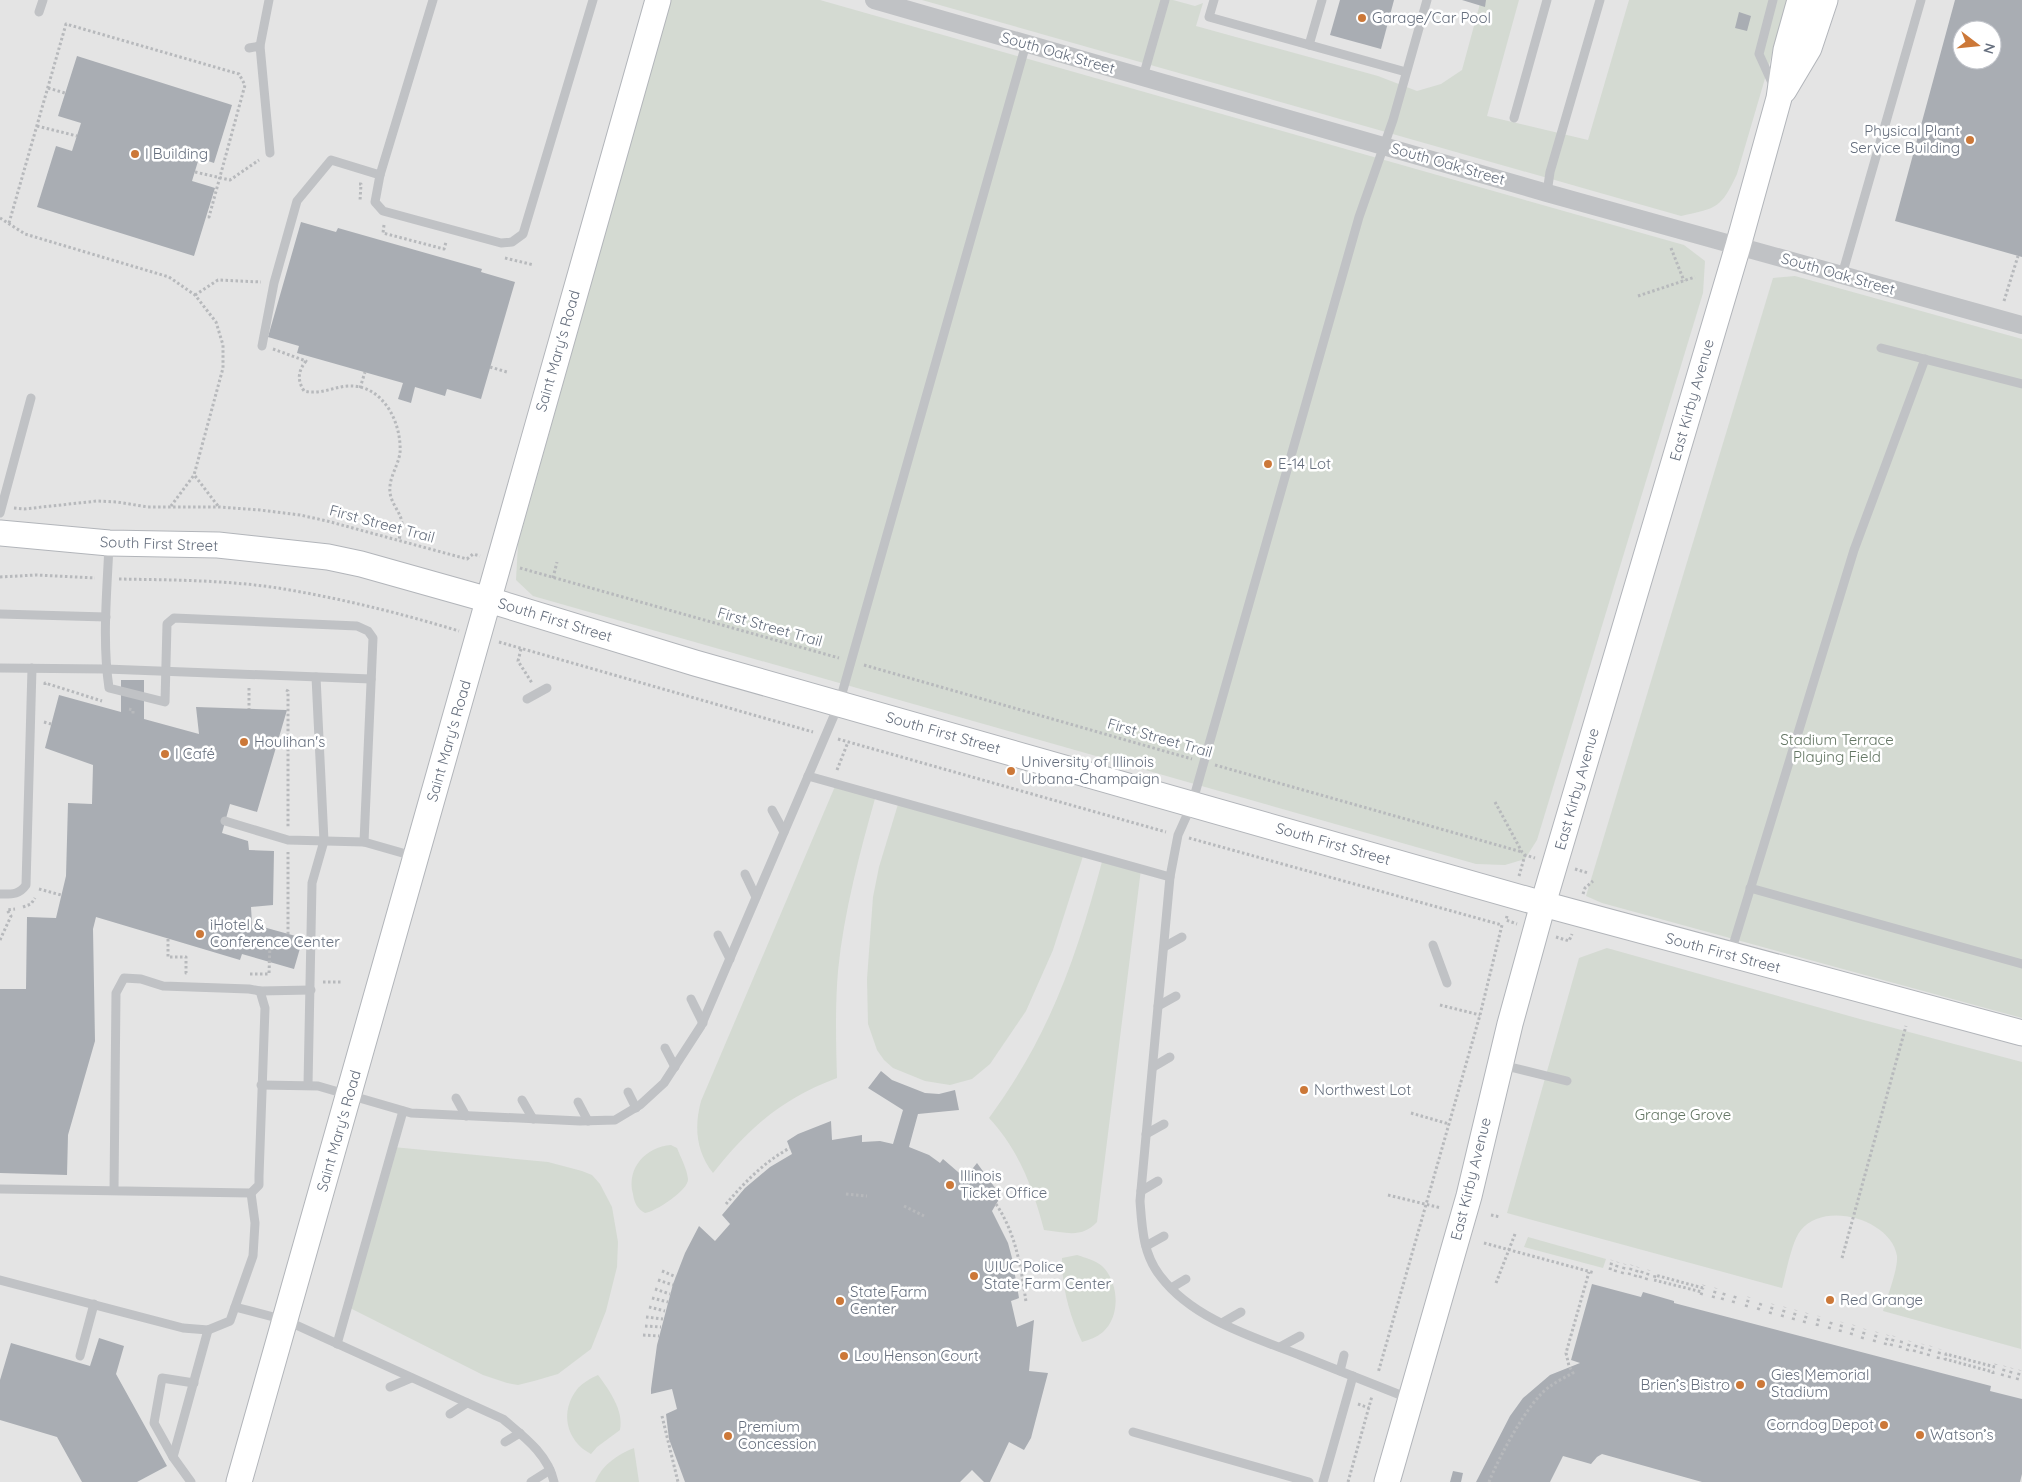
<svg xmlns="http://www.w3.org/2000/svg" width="2022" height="1482" font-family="Quicksand,sans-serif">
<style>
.built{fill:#e4e4e4;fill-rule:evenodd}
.green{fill:#d4dad2}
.building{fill:#a9adb3;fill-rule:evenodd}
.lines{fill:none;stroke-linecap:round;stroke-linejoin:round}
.secondary-casing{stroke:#b2b5ba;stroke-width:27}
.path{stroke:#b7b9bc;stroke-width:3;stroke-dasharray:2.5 2.5;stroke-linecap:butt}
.lane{stroke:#c0c2c5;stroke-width:9}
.street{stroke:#c0c2c5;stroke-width:18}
.secondary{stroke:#fff;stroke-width:25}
.poi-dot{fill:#cc7838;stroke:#fff;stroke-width:2}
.labels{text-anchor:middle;stroke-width:5;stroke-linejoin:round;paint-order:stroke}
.poi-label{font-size:15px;fill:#666f7e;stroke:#fff;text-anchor:start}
.street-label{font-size:15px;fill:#666f7e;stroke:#fff}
.park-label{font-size:15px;fill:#647664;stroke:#fff}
</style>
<rect width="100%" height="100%" fill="#f3f4f0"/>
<path class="built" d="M0 0H2022V1482H0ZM1962 30H1992V60H1962Z"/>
<g class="green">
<polygon points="671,0 820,0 1684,245 1705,261 1703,293 1537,840 1525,859 1505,865 1476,864 533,596 516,580 518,544"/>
<path d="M922 0H1173L1195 6 1203 3 1196 26 1378 76 1417 91 1441 84 1462 70 1481 0H1519L1487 116 1588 140 1629 0H1788L1737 174C1721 208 1718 208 1681 216Z"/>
<polygon points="1795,276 2022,339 2022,1018 1602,903 1586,896 1773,278"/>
<path d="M836 784 876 795C860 852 844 911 838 971 835 1007 836 1043 837 1078 781 1099 749 1128 713 1173 696 1151 694 1127 701 1101Z"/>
<polygon points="899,801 1084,853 1053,950 1026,1011 990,1064 972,1079 950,1085 925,1081 893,1068 884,1060 877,1050 868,1024 867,979 873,897 879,867"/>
<path d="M1103 858 1141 869 1097 1222C1081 1239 1066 1232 1044 1230 1033 1188 1019 1150 989 1118 1050 1035 1077 956 1103 858Z"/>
<path d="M1607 948 1860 1019 2022 1062 2021 1349 1883 1311C1887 1297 1898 1270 1897 1256 1892 1220 1825 1200 1801 1230 1792 1240 1786 1273 1782 1288L1507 1213 1579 958Z"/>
<path d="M671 1145 677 1148C681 1158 687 1169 688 1179 689 1190 655 1212 645 1213 637 1209 634 1202 633 1194 626 1168 646 1147 671 1145Z"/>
<polygon points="393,1147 548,1162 582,1171 592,1175 600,1184 612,1207 618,1242 617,1267 606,1311 591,1349 558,1374 534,1381 518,1385 507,1383 483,1375 348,1307"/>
<polygon points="1528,1237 1606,1259 1603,1268 1524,1247"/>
<path d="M1077 1255C1086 1258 1095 1260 1102 1266 1119 1282 1121 1316 1103 1332 1097 1337 1089 1340 1082 1342 1069 1314 1062 1288 1062 1258Z"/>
<path d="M598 1375C609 1390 624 1410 620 1430L597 1447 591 1454C566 1441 559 1411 578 1388 583 1383 591 1378 598 1375Z"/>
<path d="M634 1448 639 1482H595C602 1465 618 1454 634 1448Z"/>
</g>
<g class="building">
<polygon points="1340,0 1394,0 1381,49 1330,35"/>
<polygon points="1462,0 1486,0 1485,7"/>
<path d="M1955 0H2022V257L1895 221ZM1962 30H1992V60H1962Z"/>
<polygon points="1739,12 1751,16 1747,31 1735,28"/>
<polygon points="77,56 232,105 214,163 199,158 192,181 215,188 194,256 37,207 56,146 72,151 81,123 58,116"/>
<polygon points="301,222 336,232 338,228 482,269 481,272 515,282 481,399 447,389 445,396 415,387 411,403 398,399 403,383 297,353 299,346 268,337"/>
<polygon points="121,680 144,680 144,719 199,734 196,707 287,710 257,812 230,804 222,833 248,841 249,850 274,851 273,905 251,907 252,924 303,938 294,969 242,954 240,960 96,917 93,929 95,1041 68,1135 67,1175 0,1173 0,989 26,989 27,917 56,918 66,876 68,803 92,804 93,765 45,748 59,695 121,712"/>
<polygon points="881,1071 892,1080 925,1093 939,1094 955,1090 959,1110 918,1114 909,1147 929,1155 940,1163 943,1159 965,1178 977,1163 1001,1196 992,1211 1008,1243 1012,1258 1019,1298 1011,1301 1017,1327 1034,1320 1029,1371 1048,1373 1031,1438 1024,1450 1009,1442 990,1482 984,1482 972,1470 960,1482 685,1482 669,1439 666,1414 677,1409 672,1389 651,1394 651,1389 657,1345 673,1284 685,1253 699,1226 715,1241 730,1224 722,1215 745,1188 770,1167 792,1154 787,1141 798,1134 831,1121 832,1140 862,1135 862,1142 880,1141 893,1144 903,1110 868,1088"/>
<polygon points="1592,1284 1641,1297 1643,1292 1674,1301 1674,1303 1991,1386 1990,1391 2022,1399 2022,1474 2020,1482 1702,1482 1602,1454 1597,1457 1591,1464 1563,1456 1550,1482 1476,1482 1510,1416 1523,1398 1550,1375 1580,1363 1571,1360"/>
<polygon points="99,1338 124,1346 116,1374 167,1466 137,1482 82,1482 57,1437 0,1420 0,1380 11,1343 90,1366"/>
<polygon points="1453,1471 1463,1473 1461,1482 1450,1482"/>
</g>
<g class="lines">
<defs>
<g id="secondary">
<polyline points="1784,90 1809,48 1825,0"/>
<polyline points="0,533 109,543 218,545 328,557 361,564 489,600 695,663 1543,904 2022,1033"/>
<polyline points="239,1482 658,0"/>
<polyline points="1387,1482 1469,1196 1510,1024 1543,904 1738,246 1779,98 1786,50 1800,0"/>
</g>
</defs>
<use href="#secondary" class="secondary-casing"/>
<g class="path">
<polyline points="48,88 65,93"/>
<polyline points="37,126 77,136"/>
<polyline points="195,172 230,180 259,160"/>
<polyline points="359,184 361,184 360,201"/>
<polyline points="0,218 25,234 169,277 195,295 216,322 223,345 223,368 194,475 171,506"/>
<polyline points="9,223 66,24 239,74 245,85 209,217 206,216"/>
<polyline points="384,225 383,233 444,249 446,242"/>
<polyline points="1671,248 1684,281"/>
<polyline points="505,258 534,265"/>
<polyline points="195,295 218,280 261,282"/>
<polyline points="1638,296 1695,277"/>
<polyline points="2004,301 2018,256"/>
<path d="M273 349 306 361C298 371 297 380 304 391 320 395 333 387 348 386 383 384 402 423 400 453 398 465 391 475 390 486 388 503 402 511 402 525 402 530 400 535 399 540"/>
<polyline points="490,367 507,372"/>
<polyline points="360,388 365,372"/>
<polyline points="195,476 218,506"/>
<polyline points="14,508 24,509 97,501 117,502 148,507 219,507 260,510 300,515 327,521 467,559 473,554 480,556"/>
<polyline points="520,568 839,658"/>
<polyline points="0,577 36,575 95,578"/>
<polyline points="553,578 557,562"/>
<path d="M119 579C172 580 225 580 278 588 339 598 400 613 459 631"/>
<polyline points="499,642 813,732"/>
<polyline points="521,649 518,661 532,683"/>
<polyline points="864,665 1192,759"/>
<polyline points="45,685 45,683 102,701"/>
<polyline points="249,688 249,709"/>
<polyline points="286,690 288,691 288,828"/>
<polyline points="129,709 133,710 133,716"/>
<polyline points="44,722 51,724"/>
<polyline points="838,739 1166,832"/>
<polyline points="1215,765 1522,852"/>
<polyline points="837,770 848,742"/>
<polyline points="1495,802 1522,852 1525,855 1535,858"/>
<polyline points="1189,838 1502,925 1480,1015 1378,1373"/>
<polyline points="1575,869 1588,873"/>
<polyline points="1519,876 1525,855"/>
<polyline points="39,889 61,895"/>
<polyline points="1583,894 1585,888 1593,881"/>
<polyline points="23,907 31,904 35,898"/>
<polyline points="1507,916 1506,920 1517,924"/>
<polyline points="1556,937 1569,941 1572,934"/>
<polyline points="168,939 168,957 186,957 186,973 189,973"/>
<polyline points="0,940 11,916 7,910 15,909"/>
<polyline points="250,974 269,974 270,943 288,941 288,852"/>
<polyline points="323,982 341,982"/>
<polyline points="1440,1005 1480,1015"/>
<polyline points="1411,1113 1449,1124"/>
<polyline points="846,1194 867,1196"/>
<polyline points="1388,1195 1441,1208"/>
<path d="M726 1204C744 1183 765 1161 790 1148"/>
<path d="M996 1204C1016 1234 1021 1267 1026 1302"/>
<polyline points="904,1206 924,1216"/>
<polyline points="1491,1215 1500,1217"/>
<polyline points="1484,1243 1595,1273"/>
<polyline points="1842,1258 1906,1026"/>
<polyline points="1610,1270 1612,1260"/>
<polyline points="662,1271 676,1277"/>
<polyline points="1615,1272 1618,1262"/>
<polyline points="1622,1274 1625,1264"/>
<polyline points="1629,1275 1632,1265"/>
<polyline points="1635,1277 1638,1267"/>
<polyline points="1640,1278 1643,1269"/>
<polyline points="658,1280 673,1285"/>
<polyline points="1646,1280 1649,1270"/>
<polyline points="1496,1283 1515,1234"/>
<polyline points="655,1289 670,1294"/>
<polyline points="1701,1295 1702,1292 1654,1280 1655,1275 1703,1288 1704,1285"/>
<polyline points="652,1298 668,1302"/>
<polyline points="1713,1298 1716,1288"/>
<polyline points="1722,1300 1725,1291"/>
<polyline points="1733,1303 1736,1294"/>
<polyline points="649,1307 665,1311"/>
<polyline points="1746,1307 1749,1297"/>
<polyline points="1758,1310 1762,1301"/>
<polyline points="1770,1314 1773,1304"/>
<polyline points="646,1317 663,1319"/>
<polyline points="1782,1317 1785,1307"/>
<polyline points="1793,1320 1796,1310"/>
<polyline points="1804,1323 1807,1313"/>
<polyline points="645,1326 661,1327"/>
<polyline points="1817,1326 1819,1316"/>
<polyline points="1829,1329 1832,1320"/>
<polyline points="1840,1332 1842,1322"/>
<polyline points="643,1335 659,1336"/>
<polyline points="1851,1335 1854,1325"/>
<polyline points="1862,1339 1865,1329"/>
<polyline points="1874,1342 1877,1332"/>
<polyline points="1885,1345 1888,1335"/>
<polyline points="1891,1346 1894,1336"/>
<polyline points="1900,1348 1902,1339"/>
<polyline points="1907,1351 1910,1341"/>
<polyline points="1914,1352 1917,1343"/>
<polyline points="1921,1354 1923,1344"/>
<polyline points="1928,1356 1931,1346"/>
<polyline points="1938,1359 1940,1349"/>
<polyline points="1993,1374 1993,1372 1945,1359 1946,1354 1995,1367 1996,1364"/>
<polyline points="2002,1376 2005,1366"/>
<polyline points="2009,1378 2012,1368"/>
<polyline points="2017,1380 2020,1370"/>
<polyline points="1358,1404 1369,1408"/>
<polyline points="662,1416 678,1482"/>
<polyline points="1348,1482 1372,1396"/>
<path d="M1489 1482C1499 1457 1528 1402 1549 1387 1556 1382 1565 1377 1573 1373L1569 1366 1566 1353 1589 1272"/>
</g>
<g class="lane">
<polyline points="269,0 260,46 270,153"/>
<polyline points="1214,0 1209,17 1406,72"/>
<polyline points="1773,0 1759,54 1774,87"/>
<polyline points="39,12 43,0"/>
<polyline points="1309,45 1322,0"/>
<polyline points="249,48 260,46"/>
<polyline points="1143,77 1165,0"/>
<polyline points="1514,118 1547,0"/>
<polyline points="380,175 433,0"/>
<polyline points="1547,193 1550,172 1600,0"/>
<polyline points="1842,275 1921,0"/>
<polyline points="262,346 274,283 297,201 331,160 380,175 375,202 383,211 501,243 512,242 523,234 593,0"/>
<polyline points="1881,348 2022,384"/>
<polyline points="0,513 31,398"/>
<path d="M109 545C107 592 102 641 109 688L165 702 167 624 174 618 357 626 368 631 373 638 364 842"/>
<polyline points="0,614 106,617"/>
<polyline points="0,668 106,669 371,679"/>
<polyline points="527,699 547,688"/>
<polyline points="808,776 1170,877"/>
<polyline points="772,810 784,832"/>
<polyline points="225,821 288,840 364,842 413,856"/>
<polyline points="745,874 756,897"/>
<polyline points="1750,888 2022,964"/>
<path d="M0 894C12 894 19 895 26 885L32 668"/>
<polyline points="718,935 730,959"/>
<polyline points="1433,945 1447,983"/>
<polyline points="1164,947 1182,937"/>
<polyline points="1731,952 1854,550 1925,359"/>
<polyline points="260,991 311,990"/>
<polyline points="691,999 703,1023"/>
<polyline points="1158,1006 1176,996"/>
<polyline points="665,1048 675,1067"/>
<polyline points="1502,1065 1567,1081"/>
<polyline points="1153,1067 1170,1057"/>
<polyline points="261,1085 318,1086 411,1113 580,1121 615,1120 640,1105 664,1083 701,1026 839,704 1026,44"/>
<polyline points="308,1085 312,883 324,841 316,677"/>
<polyline points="628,1092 636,1108"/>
<polyline points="456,1098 466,1116"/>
<polyline points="522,1100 533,1119"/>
<polyline points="578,1102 588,1121"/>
<polyline points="1146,1134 1164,1124"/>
<polyline points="0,1189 251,1193 259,1185 259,1176 265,1008 260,991 249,989 163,986 141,979 124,978 116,993 114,1191"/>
<polyline points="1141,1191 1158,1181"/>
<polyline points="1146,1246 1164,1236"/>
<polyline points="0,1280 183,1328 208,1330 230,1321 253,1256 255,1223 251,1193"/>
<polyline points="1171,1288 1186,1279"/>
<path d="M235 1307 285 1320 503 1419C523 1436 548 1454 554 1482"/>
<polyline points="1222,1323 1241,1312"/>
<polyline points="337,1344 403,1111"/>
<polyline points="1280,1347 1300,1336"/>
<polyline points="80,1356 94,1304"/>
<polyline points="1340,1371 1344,1355"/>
<polyline points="390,1387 411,1378"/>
<path d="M1408 1398C1373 1384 1337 1370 1302 1356 1254 1337 1194 1320 1161 1277 1143 1255 1142 1228 1140 1201L1170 877 1178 835 1192 804 1359 217 1393 120 1427 0"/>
<polyline points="450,1414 467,1403"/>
<polyline points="1133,1432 1309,1482"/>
<polyline points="505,1442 520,1433"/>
<polyline points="173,1457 154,1423 162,1378 194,1383"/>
<polyline points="191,1482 173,1457 208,1330"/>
<polyline points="531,1482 550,1470"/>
<polyline points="1323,1482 1353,1376"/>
</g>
<polyline class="street" points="874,0 1547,193 2022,325"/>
<use href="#secondary" class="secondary"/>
</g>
<g class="poi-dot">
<circle cx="1362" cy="18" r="5"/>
<circle cx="1970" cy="140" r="5"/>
<circle cx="135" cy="154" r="5"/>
<circle cx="1268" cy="464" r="5"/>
<circle cx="244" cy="742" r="5"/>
<circle cx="165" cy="754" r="5"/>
<circle cx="1011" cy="771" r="5"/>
<circle cx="200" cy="934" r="5"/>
<circle cx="1304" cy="1090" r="5"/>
<circle cx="950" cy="1185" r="5"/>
<circle cx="974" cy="1276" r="5"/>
<circle cx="1830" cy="1300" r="5"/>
<circle cx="840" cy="1301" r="5"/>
<circle cx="844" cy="1356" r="5"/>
<circle cx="1761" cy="1384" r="5"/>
<circle cx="1740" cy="1385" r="5"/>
<circle cx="1884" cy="1425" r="5"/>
<circle cx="1920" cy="1435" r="5"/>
<circle cx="728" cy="1436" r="5"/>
</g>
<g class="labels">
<g class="poi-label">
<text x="1372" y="23">Garage/Car Pool</text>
<text x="1960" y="136" text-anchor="end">Physical Plant<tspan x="1960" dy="17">Service Building</tspan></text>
<text x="145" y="159">I Building</text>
<text x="1278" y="469">E-14 Lot</text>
<text x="254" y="747">Houlihan's</text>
<text x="175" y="759">I Café</text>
<text x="1021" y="767">University of Illinois<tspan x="1021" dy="17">Urbana-Champaign</tspan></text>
<text x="210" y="930">iHotel &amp;<tspan x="210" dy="17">Conference Center</tspan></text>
<text x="1314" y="1095">Northwest Lot</text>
<text x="960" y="1181">Illinois<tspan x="960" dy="17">Ticket Office</tspan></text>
<text x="984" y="1272">UIUC Police<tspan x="984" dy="17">State Farm Center</tspan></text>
<text x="850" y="1297">State Farm<tspan x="850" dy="17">Center</tspan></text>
<text x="1840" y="1305">Red Grange</text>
<text x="854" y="1361">Lou Henson Court</text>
<text x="1771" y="1380">Gies Memorial<tspan x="1771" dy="17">Stadium</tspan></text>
<text x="1730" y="1390" text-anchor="end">Brien’s Bistro</text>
<text x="1874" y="1430" text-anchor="end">Corndog Depot</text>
<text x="738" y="1432">Premium<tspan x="738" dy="17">Concession</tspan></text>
<text x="1930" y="1440">Watson’s</text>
</g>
<g class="street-label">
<text transform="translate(1058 53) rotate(16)" y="5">South Oak Street</text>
<text transform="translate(1448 164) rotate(16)" y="5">South Oak Street</text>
<text transform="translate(1838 274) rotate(16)" y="5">South Oak Street</text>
<text transform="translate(558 351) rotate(-74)" y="5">Saint Mary's Road</text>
<text transform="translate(1692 400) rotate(-74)" y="5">East Kirby Avenue</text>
<text transform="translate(382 524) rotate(15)" y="5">First Street Trail</text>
<text transform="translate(159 544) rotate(2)" y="5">South First Street</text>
<text transform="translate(555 620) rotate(17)" y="5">South First Street</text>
<text transform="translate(770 627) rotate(16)" y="5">First Street Trail</text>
<text transform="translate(943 733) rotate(16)" y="5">South First Street</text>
<text transform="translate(1160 738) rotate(16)" y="5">First Street Trail</text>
<text transform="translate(449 741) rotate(-74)" y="5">Saint Mary's Road</text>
<text transform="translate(1577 789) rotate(-74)" y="5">East Kirby Avenue</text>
<text transform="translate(1333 844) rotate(16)" y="5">South First Street</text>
<text transform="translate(1723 953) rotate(15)" y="5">South First Street</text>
<text transform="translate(339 1131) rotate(-74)" y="5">Saint Mary's Road</text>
<text transform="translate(1471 1179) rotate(-76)" y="5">East Kirby Avenue</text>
</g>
<g class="park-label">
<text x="1837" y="745">Stadium Terrace<tspan x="1837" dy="17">Playing Field</tspan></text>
<text x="1683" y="1120">Grange Grove</text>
</g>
</g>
<g transform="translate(1977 45) rotate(106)"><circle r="24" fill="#ffffff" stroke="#c2c5cb"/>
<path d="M0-4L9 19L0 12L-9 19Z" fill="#cc7838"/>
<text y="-8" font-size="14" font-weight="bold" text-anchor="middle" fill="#666f7e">N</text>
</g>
</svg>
